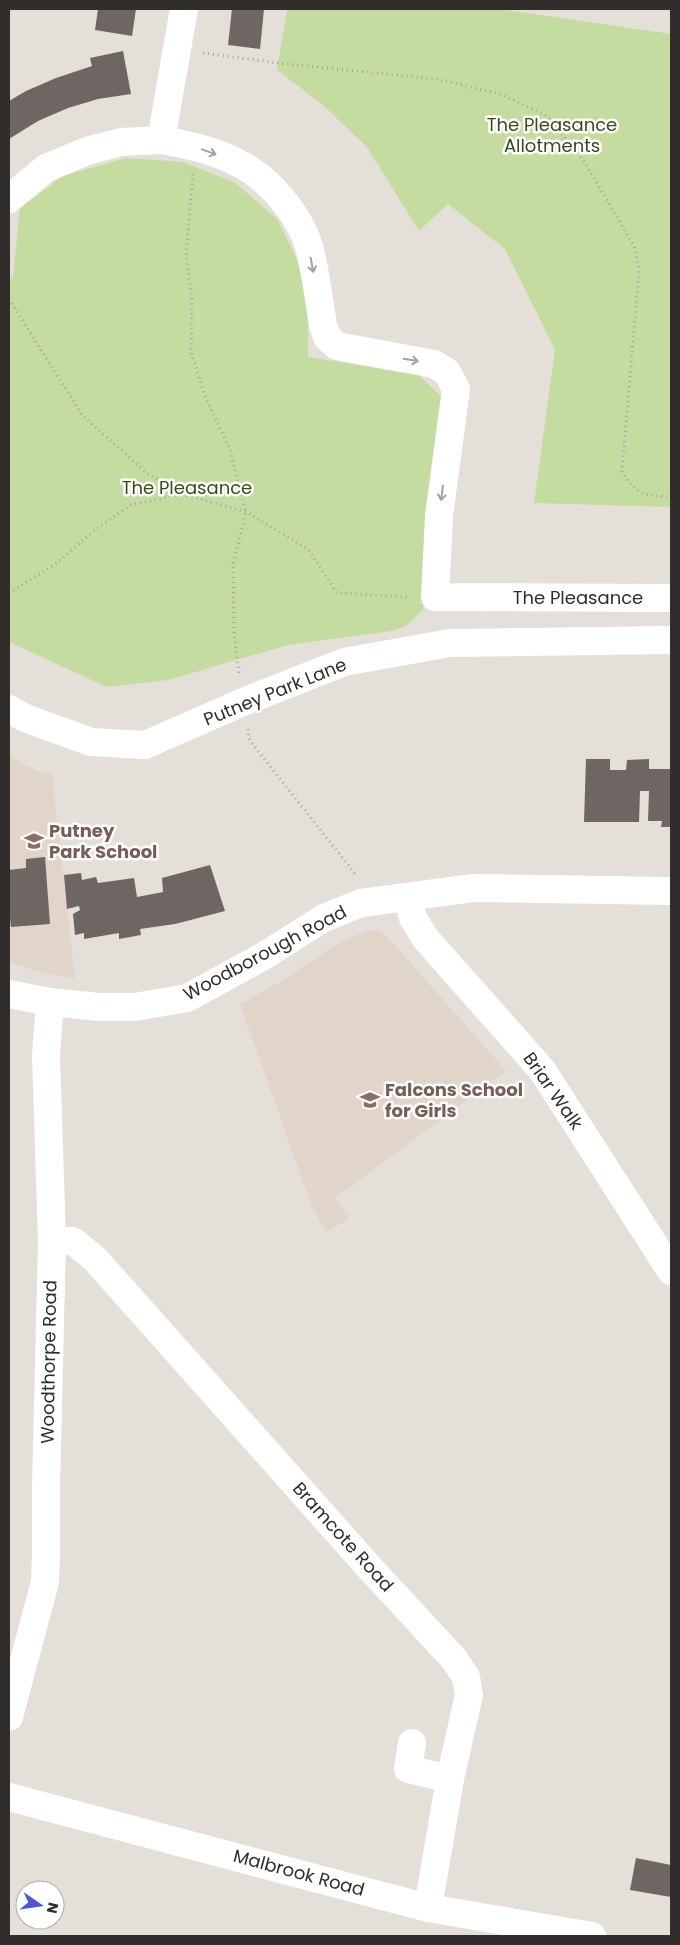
<svg xmlns="http://www.w3.org/2000/svg" width="680" height="1945" font-family="Poppins,sans-serif">
<style>
.built{fill:#e1d5c9}
.green{fill:#c4dca0}
.building{fill:#6d6663}
.lines{fill:none;stroke-linecap:round;stroke-linejoin:round}
.path{stroke:#a8a39e;stroke-width:3;stroke-dasharray:1 4;stroke-linecap:butt}
.minor{stroke:#fff;stroke-width:28}
.oneway{stroke:#a2a0a0}
.labels{text-anchor:middle;stroke-width:5;stroke-linejoin:round;paint-order:stroke}
.park-label{font-size:18px;fill:#394919;stroke:#fff}
.street-label{font-size:18px;fill:#302d2b;stroke:#fff}
.education-label{font-size:18px;font-weight:bold;fill:#785e54;stroke:#fff;text-anchor:start}
</style>
<rect width="100%" height="100%" fill="#e5dfd9"/>
<g class="built">
<polygon points="9,754 23,764 43,773 52,774 75,979 44,973 9,962"/>
<polygon points="366,931 378,931 385,934 506,1071 335,1198 349,1219 326,1232 312,1207 240,1004 280,982 337,944"/>
</g>
<g class="green">
<polygon points="287,9 499,9 671,34 671,507 534,503 555,350 505,249 448,204 419,231 367,147 323,105 277,70"/>
<polygon points="126,158 183,162 234,182 277,219 296,257 308,302 308,357 419,375 443,398 427,536 423,610 406,626 391,631 288,645 168,680 107,687 9,642 9,280 13,277 20,208 63,176"/>
</g>
<g class="building">
<polygon points="98,9 136,9 132,36 95,30"/>
<polygon points="232,9 264,9 260,49 228,45"/>
<polygon points="123,51 131,94 98,99 68,108 38,121 9,139 9,101 26,91 56,78 92,66 90,58"/>
<polygon points="586,759 610,759 610,770 626,770 627,760 649,759 649,769 671,769 671,827 661,827 662,821 648,821 649,791 640,791 639,822 584,822"/>
<polygon points="45,857 50,924 11,927 10,919 9,920 9,870 26,868 26,859"/>
<polygon points="210,865 225,911 175,924 140,929 141,935 119,939 119,933 84,939 84,933 75,935 73,914 80,910 79,906 67,909 64,875 81,873 82,880 96,877 98,883 134,878 137,897 163,892 162,878"/>
<polygon points="636,1858 671,1865 671,1897 630,1890"/>
</g>
<g class="lines">
<g class="path">
<path d="M203 53 278 63 436 79 501 94 547 116 585 163 634 246 639 270 622 471C637 496 644 495 671 497"/>
<polyline points="193,174 186,255 192,301 191,352 205,396 230,450 246,512 233,565 234,632 239,673"/>
<polyline points="9,299 82,415 148,474 183,494 246,512 308,549 337,593 407,597"/>
<polyline points="9,593 57,563 96,529 131,505 183,494"/>
<polyline points="248,729 250,741 356,875"/>
</g>
<g class="minor">
<path d="M161 140C187 145 215 150 238 163 269 178 301 216 310 250 316 274 319 300 323 325L327 337 337 346 434 364 447 372 456 389 439 516 435 597 671 598"/>
<polyline points="9,199 46,168 87,151 121,142 161,140 184,9"/>
<polyline points="9,709 25,718 91,742 145,745 243,702 344,662 450,643 671,640"/>
<polyline points="407,897 413,918 426,939 542,1070 671,1271"/>
<polyline points="9,994 50,1002 99,1007 135,1007 187,998 262,957 324,918 361,903 473,888 671,891"/>
<polyline points="52,1241 73,1241 95,1259 368,1566 454,1659 466,1677 469,1695 450,1779 428,1908"/>
<polyline points="9,1717 45,1582 46,1553 46,1488 52,1241 46,1055 50,1002"/>
<polyline points="412,1743 408,1769 450,1779"/>
<polyline points="9,1797 428,1908 592,1936"/>
</g>
</g>
<defs><path id="oneway-shaft" d="M-6 0H5M1.5-3L5.5 0L1.5 3" fill="none" stroke-width="1.6" stroke-linecap="round" stroke-linejoin="round" transform="scale(1.25)"/></defs>
<g class="oneway">
<use href="#oneway-shaft" transform="translate(209 152) rotate(20)"/>
<use href="#oneway-shaft" transform="translate(312 265) rotate(80)"/>
<use href="#oneway-shaft" transform="translate(411 360) rotate(10)"/>
<use href="#oneway-shaft" transform="translate(442 493) rotate(97)"/>
</g>
<defs>
<symbol id="school-bare" viewBox="-9 -9 18 18"><path d="M0-5L7-2L0 1L-7-2ZM-4 1L0 2.5L4 1V4Q0 6-4 4Z" fill="#8d6e63" stroke="#fff" stroke-width="2.5" paint-order="stroke"/></symbol>
</defs>
<g fill-rule="evenodd">
<use href="#school-bare" x="20" y="827" width="28" height="28"/>
<use href="#school-bare" x="356" y="1086" width="28" height="28"/>
</g>
<g class="labels">
<g class="park-label">
<text x="552" y="131">The Pleasance<tspan x="552" dy="21">Allotments</tspan></text>
<text x="187" y="494">The Pleasance</text>
</g>
<g class="street-label">
<text x="578" y="604">The Pleasance</text>
<text transform="translate(275 692) rotate(-22)" y="6">Putney Park Lane</text>
<text transform="translate(265 953) rotate(-28)" y="6">Woodborough Road</text>
<text transform="translate(553 1091) rotate(55)" y="6">Briar Walk</text>
<text transform="translate(49 1362) rotate(-89)" y="6">Woodthorpe Road</text>
<text transform="translate(343 1537) rotate(48)" y="6">Bramcote Road</text>
<text transform="translate(299 1873) rotate(15)" y="6">Malbrook Road</text>
</g>
<g class="education-label">
<text x="49" y="837">Putney<tspan x="49" dy="21">Park School</tspan></text>
<text x="385" y="1096">Falcons School<tspan x="385" dy="21">for Girls</tspan></text>
</g>
</g>
<rect width="680" height="1945" fill="none" stroke="#302d2b" stroke-width="20"/>
<g transform="translate(40 1905) rotate(103)"><circle r="24" fill="#ffffff" stroke="#acabaa"/>
<path d="M0-4L9 19L0 12L-9 19Z" fill="#4e57cd"/>
<text y="-8" font-size="14" font-weight="bold" text-anchor="middle" fill="#302d2b">N</text>
</g>
</svg>
